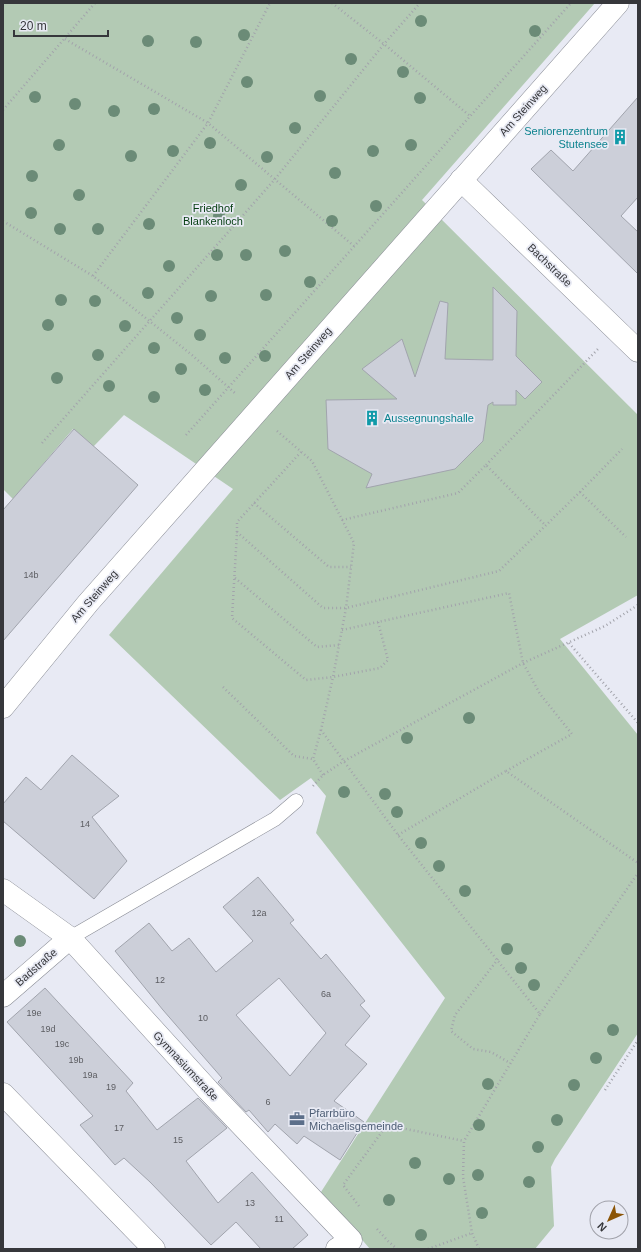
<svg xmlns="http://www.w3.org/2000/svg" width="641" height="1252" font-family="Arial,sans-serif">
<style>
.green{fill:#b3cab4}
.building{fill:#cccfd9;stroke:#a1a4ad;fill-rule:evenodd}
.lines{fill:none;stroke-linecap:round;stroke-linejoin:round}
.lane-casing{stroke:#8a8d96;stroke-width:15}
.street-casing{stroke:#8a8d96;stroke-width:23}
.path{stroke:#a2a3ab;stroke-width:2.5;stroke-dasharray:1 3;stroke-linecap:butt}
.lane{stroke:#fff;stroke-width:14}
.street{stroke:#fff;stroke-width:22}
.tree{fill:#6b8b77}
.labels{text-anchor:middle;stroke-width:3.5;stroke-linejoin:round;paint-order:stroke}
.number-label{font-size:9px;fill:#5c5d62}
.street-label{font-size:11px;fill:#36373b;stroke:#e8eaf4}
.culture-label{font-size:11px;fill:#0d838f;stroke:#e8eaf4;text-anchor:end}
.park-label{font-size:11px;fill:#043d10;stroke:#e8eaf4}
.service-label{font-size:11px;fill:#4e5e75;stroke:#e8eaf4;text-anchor:start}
</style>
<rect width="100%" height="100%" fill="#e8eaf4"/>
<polygon class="green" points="3,3 595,3 422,200 638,415 638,595 560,639 638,735 638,1033 555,1159 551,1167 554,1226 535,1249 370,1249 321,1192 445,998 316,833 326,796 311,778 280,800 109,635 233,489 124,415 93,447 73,429 13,499 3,489"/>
<g class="building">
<polygon points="638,97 638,197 621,216 638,232 638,274 531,169 551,150 573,171"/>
<polygon points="493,287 517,311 516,356 542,382 525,399 516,390 516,405 493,405 493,402 488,405 483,441 455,469 366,488 372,474 328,449 326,400 397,399 362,369 402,339 415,377 440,301 448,303 445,359 493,360"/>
<polygon points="74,429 138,485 3,641 3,510"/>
<polygon points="72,755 119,796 92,817 127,861 94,899 3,821 3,804 26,777 41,790"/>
<path d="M258 877 294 920 290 923 321 959 326 954 365 1001 360 1005 370 1016 345 1045 367 1064 334 1101 364 1122 340 1160 304 1136 297 1144 275 1124 268 1132 249 1110 246 1112 218 1082 222 1078 163 1010 115 951 149 923 172 951 189 938 216 972 253 941 223 907ZM279 978 326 1033 290 1076 236 1015Z"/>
<polygon points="45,988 133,1083 126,1091 157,1130 198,1098 227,1128 186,1161 218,1203 252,1172 308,1235 292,1249 261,1249 236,1222 211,1245 150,1182 124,1158 115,1165 80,1125 93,1116 7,1022"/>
</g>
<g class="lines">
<defs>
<polyline id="lane" points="70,938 275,819 296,801"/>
<g id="street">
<polyline points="461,180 638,351"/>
<polyline points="3,707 88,603 618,3"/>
<polyline points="3,890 70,938 208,1090 351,1240 337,1249"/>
<polyline points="3,996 70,938"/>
<polyline points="3,1094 154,1249"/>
</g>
</defs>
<use href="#lane" class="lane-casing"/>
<use href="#street" class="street-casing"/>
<g class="path">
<polyline points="332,3 384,44 470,116"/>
<polyline points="65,39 208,123 354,246"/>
<polyline points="3,110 95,3"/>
<polyline points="3,221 93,276 192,355 236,394"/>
<polyline points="93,276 208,123 270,3"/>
<polyline points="277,431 312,461 354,543 346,608 333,677 321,730 398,835 540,1014 464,1141 463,1177 472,1233 479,1249"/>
<polyline points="186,435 571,3"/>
<polyline points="42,443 275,179 384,44 420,3"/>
<polyline points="486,465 598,349"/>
<polyline points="580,492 626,537"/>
<polyline points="254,503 329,567 351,567"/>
<polyline points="342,520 458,493 486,465 545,525"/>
<polyline points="237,532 237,522 301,452"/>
<polyline points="235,578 317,647 339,645"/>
<polyline points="342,630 378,622"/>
<polyline points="569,643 638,723"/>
<polyline points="223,687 294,756 313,759"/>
<polyline points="321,730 313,759 323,775"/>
<polyline points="506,771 572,734 540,694 523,663 509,593 378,622 388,660 380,668 333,677 306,680 232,618 237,532 323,608 346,608 499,571 580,492 622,449"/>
<polyline points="313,786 323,775 344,761 523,663 605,626 638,605"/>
<polyline points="398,835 506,771 638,863"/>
<polyline points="498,959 455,1015 451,1031 473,1049 491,1052 510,1063"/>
<polyline points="540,1014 638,873"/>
<polyline points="605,1090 638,1040"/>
<polyline points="359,1206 343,1185 387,1125 464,1141"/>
<polyline points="377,1229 388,1241 397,1249"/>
<polyline points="428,1249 472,1233"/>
</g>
<use href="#lane" class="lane"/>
<use href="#street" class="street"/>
</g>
<g class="tree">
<circle cx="421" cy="21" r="6"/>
<circle cx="535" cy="31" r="6"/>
<circle cx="244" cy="35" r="6"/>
<circle cx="148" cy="41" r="6"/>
<circle cx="196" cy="42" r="6"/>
<circle cx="351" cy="59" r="6"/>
<circle cx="403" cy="72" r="6"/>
<circle cx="247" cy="82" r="6"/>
<circle cx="320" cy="96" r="6"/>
<circle cx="35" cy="97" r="6"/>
<circle cx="420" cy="98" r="6"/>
<circle cx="75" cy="104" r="6"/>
<circle cx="154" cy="109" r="6"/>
<circle cx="114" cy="111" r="6"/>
<circle cx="295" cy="128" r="6"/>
<circle cx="210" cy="143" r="6"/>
<circle cx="59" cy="145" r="6"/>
<circle cx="411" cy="145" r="6"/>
<circle cx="173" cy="151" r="6"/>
<circle cx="373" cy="151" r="6"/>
<circle cx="131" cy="156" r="6"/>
<circle cx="267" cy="157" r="6"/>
<circle cx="335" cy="173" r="6"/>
<circle cx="32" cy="176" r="6"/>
<circle cx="241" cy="185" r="6"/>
<circle cx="79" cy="195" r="6"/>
<circle cx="376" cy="206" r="6"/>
<circle cx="31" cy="213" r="6"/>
<circle cx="219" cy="216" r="6"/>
<circle cx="332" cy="221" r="6"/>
<circle cx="149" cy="224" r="6"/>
<circle cx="60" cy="229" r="6"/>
<circle cx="98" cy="229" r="6"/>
<circle cx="285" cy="251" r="6"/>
<circle cx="217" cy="255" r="6"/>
<circle cx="246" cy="255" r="6"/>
<circle cx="169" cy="266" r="6"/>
<circle cx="310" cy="282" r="6"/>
<circle cx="148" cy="293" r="6"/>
<circle cx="266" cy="295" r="6"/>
<circle cx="211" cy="296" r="6"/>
<circle cx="61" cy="300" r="6"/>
<circle cx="95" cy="301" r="6"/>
<circle cx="177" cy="318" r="6"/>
<circle cx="48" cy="325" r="6"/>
<circle cx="125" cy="326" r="6"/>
<circle cx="200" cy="335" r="6"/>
<circle cx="154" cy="348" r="6"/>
<circle cx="98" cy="355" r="6"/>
<circle cx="265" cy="356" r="6"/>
<circle cx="225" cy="358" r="6"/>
<circle cx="181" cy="369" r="6"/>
<circle cx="57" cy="378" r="6"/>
<circle cx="109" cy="386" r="6"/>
<circle cx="205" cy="390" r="6"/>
<circle cx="154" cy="397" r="6"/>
<circle cx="469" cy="718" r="6"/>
<circle cx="407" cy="738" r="6"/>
<circle cx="344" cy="792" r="6"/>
<circle cx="385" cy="794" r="6"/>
<circle cx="397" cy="812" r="6"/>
<circle cx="421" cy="843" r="6"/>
<circle cx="439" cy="866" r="6"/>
<circle cx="465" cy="891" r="6"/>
<circle cx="20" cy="941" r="6"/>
<circle cx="507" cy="949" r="6"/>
<circle cx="521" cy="968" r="6"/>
<circle cx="534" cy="985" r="6"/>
<circle cx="613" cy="1030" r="6"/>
<circle cx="596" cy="1058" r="6"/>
<circle cx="488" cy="1084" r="6"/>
<circle cx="574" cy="1085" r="6"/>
<circle cx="557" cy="1120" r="6"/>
<circle cx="479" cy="1125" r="6"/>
<circle cx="538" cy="1147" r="6"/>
<circle cx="415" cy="1163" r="6"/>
<circle cx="478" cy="1175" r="6"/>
<circle cx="449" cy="1179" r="6"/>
<circle cx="529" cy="1182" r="6"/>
<circle cx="389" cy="1200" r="6"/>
<circle cx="482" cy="1213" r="6"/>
<circle cx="421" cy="1235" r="6"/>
</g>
<defs>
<symbol id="building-bare" viewBox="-9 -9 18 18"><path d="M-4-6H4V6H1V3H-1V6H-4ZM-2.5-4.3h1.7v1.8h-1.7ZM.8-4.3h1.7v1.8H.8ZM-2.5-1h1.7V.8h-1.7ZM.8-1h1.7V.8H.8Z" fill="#0f9aa8" stroke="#e8eaf4" stroke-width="2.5" paint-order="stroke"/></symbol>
<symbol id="office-bare" viewBox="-9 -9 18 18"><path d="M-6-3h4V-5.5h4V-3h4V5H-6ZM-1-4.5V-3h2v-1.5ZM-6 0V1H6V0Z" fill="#5c6f8a" stroke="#e8eaf4" stroke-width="2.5" paint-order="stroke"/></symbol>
</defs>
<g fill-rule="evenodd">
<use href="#building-bare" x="609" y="126" width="22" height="22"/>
<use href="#building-bare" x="361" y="407" width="22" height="22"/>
<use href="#office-bare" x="286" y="1108" width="22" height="22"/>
</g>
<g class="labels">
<g class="number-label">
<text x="31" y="578">14b</text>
<text x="85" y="827">14</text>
<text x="259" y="916">12a</text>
<text x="160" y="983">12</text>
<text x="326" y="997">6a</text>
<text x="34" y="1016">19e</text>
<text x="203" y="1021">10</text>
<text x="48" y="1032">19d</text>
<text x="62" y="1047">19c</text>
<text x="76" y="1063">19b</text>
<text x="90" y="1078">19a</text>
<text x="111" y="1090">19</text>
<text x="268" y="1105">6</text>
<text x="119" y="1131">17</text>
<text x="178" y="1143">15</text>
<text x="250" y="1206">13</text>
<text x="279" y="1222">11</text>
</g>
<g class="street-label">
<text transform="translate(523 110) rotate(-48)" y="4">Am Steinweg</text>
<text transform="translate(550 265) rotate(44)" y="4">Bachstraße</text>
<text transform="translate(308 353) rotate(-49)" y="4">Am Steinweg</text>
<text transform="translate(94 596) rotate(-49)" y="4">Am Steinweg</text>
<text transform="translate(36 967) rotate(-41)" y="4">Badstraße</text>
<text transform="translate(186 1066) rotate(47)" y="4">Gymnasiumstraße</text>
</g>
<g class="culture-label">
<text x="608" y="135">Seniorenzentrum<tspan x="608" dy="13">Stutensee</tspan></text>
<text x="384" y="422" text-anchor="start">Aussegnungshalle</text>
</g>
<g class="park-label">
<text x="213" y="212">Friedhof<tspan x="213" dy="13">Blankenloch</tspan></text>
</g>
<g class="service-label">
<text x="309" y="1117">Pfarrbüro<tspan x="309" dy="13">Michaelisgemeinde</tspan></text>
</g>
</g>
<rect width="641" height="1252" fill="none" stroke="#36373b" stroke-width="8"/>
<g transform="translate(609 1220) rotate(225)"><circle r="19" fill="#e8eaf4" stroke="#a1a2aa"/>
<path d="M0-3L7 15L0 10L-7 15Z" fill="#8b5507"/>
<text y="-6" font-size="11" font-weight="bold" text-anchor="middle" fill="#36373b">N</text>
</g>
<path d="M14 30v6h94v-6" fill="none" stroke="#36373b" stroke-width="2"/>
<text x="20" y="30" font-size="12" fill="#36373b" stroke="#e8eaf4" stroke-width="3" paint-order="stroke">20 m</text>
</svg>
